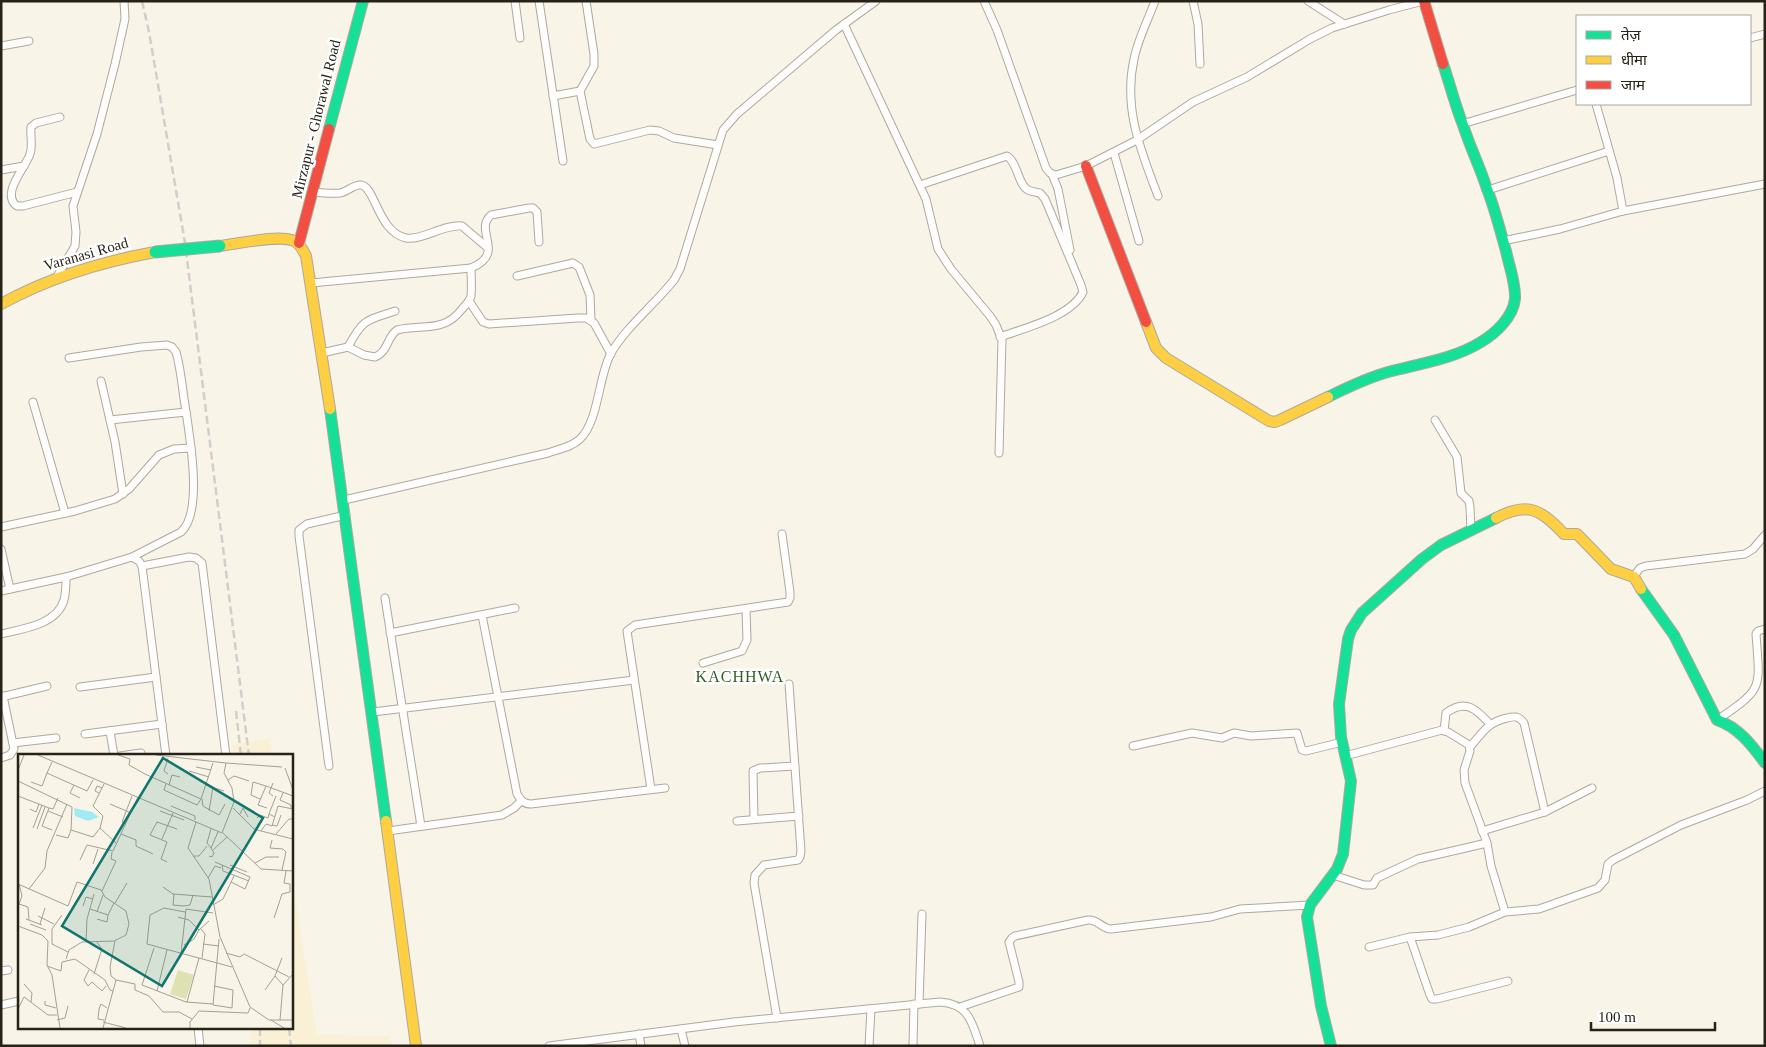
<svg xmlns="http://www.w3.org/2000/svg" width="1766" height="1047" font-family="'Times New Roman','Noto Sans Devanagari',serif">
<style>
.built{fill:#f9f0d6}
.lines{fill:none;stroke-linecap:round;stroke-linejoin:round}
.street-casing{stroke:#ada99e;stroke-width:9}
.fast-casing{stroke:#ada99e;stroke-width:12}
.slow-casing{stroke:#ada99e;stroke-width:12}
.jam-casing{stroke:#ada99e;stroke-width:12}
.street{stroke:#fefdfb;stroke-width:7}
.fast{stroke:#16e098;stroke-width:10}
.slow{stroke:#ffcf43;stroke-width:10}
.jam{stroke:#f24e42;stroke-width:10}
.rail{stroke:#d0cfcb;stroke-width:2.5;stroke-dasharray:8 4;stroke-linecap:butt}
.fast-bridge-casing{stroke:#ada99e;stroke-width:13;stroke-linecap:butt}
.fast-bridge{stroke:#16e098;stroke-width:11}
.labels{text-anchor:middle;stroke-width:5;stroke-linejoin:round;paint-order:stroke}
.street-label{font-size:15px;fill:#262217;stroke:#fff}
.neighbourhood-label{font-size:16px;letter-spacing:1px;fill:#305e26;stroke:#fff}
.inset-road{fill:none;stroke:#a4a094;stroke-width:1}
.view{fill:#0f766e;fill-opacity:0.15;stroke:#0f766e;stroke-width:2.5}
.inset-edge{fill:none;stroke:#262217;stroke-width:2.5}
</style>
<rect width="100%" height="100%" fill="#f8f4e7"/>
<g class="built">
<polygon points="270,738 272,756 233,756 232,745"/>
<polygon points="291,873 317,1035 390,1036 392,1046 251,1046 250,1028 291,1028"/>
</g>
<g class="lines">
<defs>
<g id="street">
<polyline points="515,1 520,38"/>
<polyline points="539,1 563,161"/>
<polyline points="984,1 997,30 1046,168 1050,173 1056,175 1086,166 1137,140 1193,102 1247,77 1310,39 1332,28 1389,10 1423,1"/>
<path d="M1155 1C1148 20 1138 39 1134 59 1123 109 1141 151 1158 196"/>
<polyline points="1193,1 1198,24 1200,64"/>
<polyline points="1308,1 1344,24"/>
<polyline points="844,24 926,199 938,249 951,269 990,316 996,325 1002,340 999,453"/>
<polyline points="1750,38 1765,34"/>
<polyline points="1,46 29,41"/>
<polyline points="580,91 590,139 594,144 650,130 659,131 674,138 718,145"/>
<polyline points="553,96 580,91 594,66 594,54 586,1"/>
<polyline points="1596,104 1617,178 1623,211"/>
<path d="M60 117 36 123 31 127C30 135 33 146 30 154 26 167 0 194 17 206H23L77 192"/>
<polyline points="1462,124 1577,90"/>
<polyline points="1114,153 1139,241"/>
<polyline points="1,170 24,166"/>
<polyline points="1052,174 1058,189 1070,250"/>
<path d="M920 185 1007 156C1018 163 1018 185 1028 190 1032 192 1036 192 1040 193L1045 199 1081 285 1083 292C1071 317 1024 328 1000 337"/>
<polyline points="1488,190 1609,151"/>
<path d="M313 192C322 193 331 194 340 193 347 192 354 184 361 185 375 186 378 232 406 238 421 241 444 224 462 226L488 248"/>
<polyline points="1503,241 1560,229 1623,211 1765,184"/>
<polyline points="58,275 75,246 76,232 73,206 97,134 115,64 125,19 124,1"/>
<polyline points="517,276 573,263 579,267 590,295 591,320"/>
<path d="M311 283 471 268C507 253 473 231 491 215L529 208H533L537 212 539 242"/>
<polyline points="469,301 483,322 489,324 578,318 586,318 594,323 611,354"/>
<path d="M348 347C363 319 365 321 395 311"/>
<path d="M322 353 348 347 364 355 375 357C389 351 386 338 397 330 423 324 444 333 462 309 466 305 470 301 471 296 472 287 471 277 471 268"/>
<path d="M69 358 141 347 167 345 172 347 176 352C181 369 182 387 185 405 189 433 204 512 181 532L132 557"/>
<polyline points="101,381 115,442 123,494"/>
<polyline points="33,402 65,513"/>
<polyline points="110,420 186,412"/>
<polyline points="1435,420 1457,457 1461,493 1469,501 1470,507 1471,530"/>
<path d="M344 500 548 453C559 449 572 447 580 439 599 421 598 377 611 353 627 326 655 304 674 280L680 269 723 130 737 114 836 30 876 1"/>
<polyline points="1,527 75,511 115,499 129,489 159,455 174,449 191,448"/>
<polyline points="1,549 10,589"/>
<polyline points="142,566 189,557 196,558 202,563 226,756"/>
<polyline points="1634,576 1640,568 1646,566 1745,554 1753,549 1765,535"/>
<polyline points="1,591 66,577 132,557 139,561 142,566 166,756"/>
<polyline points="385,598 421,826"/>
<path d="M482 615 517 794C521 800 523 804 531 804L665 788"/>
<polyline points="390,633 515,608"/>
<path d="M1 634C22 629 57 625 64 600 66 593 66 585 66 577"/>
<polyline points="703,663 742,651 747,640 746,609"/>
<polyline points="80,687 156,677"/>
<polyline points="1,697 47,686"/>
<polyline points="373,712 634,680"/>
<path d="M1717 720C1764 688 1760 690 1756 634L1758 631 1765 629"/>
<polyline points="110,731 114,756"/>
<path d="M1444 731 1446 713C1466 698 1477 710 1490 724"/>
<polyline points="85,734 162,724"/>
<polyline points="13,743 56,738"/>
<polyline points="1133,746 1192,733 1222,738 1234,733 1251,736 1297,733 1302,750 1306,751 1342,742"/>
<path d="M1470 747C1482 733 1488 722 1507 718 1515 716 1519 716 1524 723L1545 812"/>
<polyline points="120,756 141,753"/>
<polyline points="1345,756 1442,730 1448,732 1469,745 1470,751 1464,770 1465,783 1487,843 1491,866 1505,912"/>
<polyline points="1,758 10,755 14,749 3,696"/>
<polyline points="329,766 299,536 299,530 307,524 346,515"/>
<polyline points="651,789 627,631 635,625 788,602 790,598 790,592 782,534"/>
<polyline points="754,819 753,771 760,768 795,766"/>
<polyline points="737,821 799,816"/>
<polyline points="388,831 502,815 514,808 521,801"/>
<polyline points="1482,831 1545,812 1592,788"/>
<polyline points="1333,875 1364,885 1373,885 1377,878 1418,859 1487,843"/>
<polyline points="1410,937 1430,995 1432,999 1437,999 1508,981"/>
<polyline points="1369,947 1410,937 1438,935 1469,927 1505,912 1539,909 1598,888 1605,880 1608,864 1613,860 1681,825 1747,800 1765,791"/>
<polyline points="1,971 8,970"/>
<polyline points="919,1004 922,914"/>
<polyline points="1,1005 19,1001"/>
<path d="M960 1007 1019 987V982L1009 942 1012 938 1015 936 1088 920C1098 919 1102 929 1111 929L1211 917 1240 909 1310 905"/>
<polyline points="777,1018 754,883 755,875 764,865 798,860 800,857 801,851 789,684"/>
<polyline points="198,1028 200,1046"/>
<polyline points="681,1029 685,1046"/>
<polyline points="639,1034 641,1046"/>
<path d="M549 1046 734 1022 940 1002C969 1004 972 1022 980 1046"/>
<polyline points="869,1046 871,1009"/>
<polyline points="913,1046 914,1004"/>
</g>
<g id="fast">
<polyline points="329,129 363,1"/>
<path d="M1328 397C1348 387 1367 378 1388 372 1418 364 1454 359 1481 342 1496 333 1513 317 1515 299 1516 283 1509 266 1506 251 1500 230 1495 209 1487 189 1480 167 1470 147 1463 125 1455 105 1450 84 1443 64"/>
<polyline points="330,409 386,821"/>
<path d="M1641 589 1674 635 1717 720C1738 727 1752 745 1765 763"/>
<polyline points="1331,1046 1321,1006 1307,917 1310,905 1337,869 1343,854 1351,781 1341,737 1339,704 1348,639 1351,630 1362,613 1422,559 1441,545 1496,518"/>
</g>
<g id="slow">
<path d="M220 246C237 244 280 234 294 241 300 244 303 250 306 256L330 409"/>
<path d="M1 304C50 277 100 262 155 252"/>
<polyline points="1146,322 1156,348 1166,358 1269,421 1275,422 1280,420 1328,397"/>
<path d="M1496 518C1529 501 1541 510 1564 534H1577L1611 569 1634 577 1641 589"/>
<polyline points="386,821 416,1046"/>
</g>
<g id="jam">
<polyline points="1424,1 1443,64"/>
<polyline points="1086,166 1146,322"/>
<polyline points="299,243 329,129"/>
</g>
</defs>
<use href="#street" class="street-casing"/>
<use href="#fast" class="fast-casing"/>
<use href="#slow" class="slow-casing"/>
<use href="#jam" class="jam-casing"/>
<use href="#street" class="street"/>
<use href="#fast" class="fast"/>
<use href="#slow" class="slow"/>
<use href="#jam" class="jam"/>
<g class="rail">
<polyline points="142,1 149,32 185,243 249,756"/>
<polyline points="236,711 241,756"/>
<polyline points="260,1028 260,1046"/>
<polyline points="289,1028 291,1046"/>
</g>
<defs>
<polyline id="fast-bridge" points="155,252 220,246"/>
</defs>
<use href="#fast-bridge" class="fast-bridge-casing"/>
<use href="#fast-bridge" class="fast-bridge"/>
</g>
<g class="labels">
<g class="street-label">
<text transform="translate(316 119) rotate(-76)" y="5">Mirzapur - Ghorawal Road</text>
<text transform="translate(86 254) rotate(-16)" y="5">Varanasi Road</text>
</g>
<g class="neighbourhood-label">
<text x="740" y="682">KACHHWA</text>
</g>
</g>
<g transform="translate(18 754)">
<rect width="275" height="275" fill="#f8f4e7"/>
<path d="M160 216 176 221 168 245 152 240Z" fill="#dee2b3"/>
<path d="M56 54 74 58 81 63 70 67 57 62Z" fill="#9feaf4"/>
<path class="inset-road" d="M20 1 204 79 216 48 214 34 206 19 208 9 264 13M100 1 112 5 111 11 127 20 183 45 195 9M138 1 208 9M150 4 146 17 150 20M34 8 29 19 69 37 75 26M178 13 193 16M267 14 275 36M0 16 6 1M171 17 191 23M210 26 216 22 231 27M0 27 54 53 53 76 75 83 82 74M13 28 24 32 29 19M86 30 75 52 85 62 82 74 98 89M148 30 146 36 179 51 183 45M56 31 52 39 62 44M151 31 154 21 162 23M188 31 206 37M81 39 77 37 79 32 84 34M265 39 262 46 273 51V54M0 42 31 54 24 72 34 76M255 42 251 39 255 29M184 45 185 52 201 61 207 50M242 45 233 41 235 28 248 32M92 50 113 59M153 52 177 62V66M31 54 35 55 40 44M215 54 236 75 243 77 248 70 254 72 260 52 275 55M249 54 240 51 248 32 275 42M12 55 18 58 21 50M30 57 45 63M142 57 166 66M191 57 195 33M222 60 225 54 230 63M257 63 251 60 258 42M239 64 242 61 250 64 251 60M178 68 170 94 191 125 202 183 232 253 251 266H275M108 70 104 68 114 42M254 71 259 72 263 61M15 74 24 51M19 75 27 53M243 77 275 85M205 79 243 115 275 117M103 80 118 86V92L135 100M258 80 271 65H275M38 81 50 84 53 76M132 81 149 88 143 105 149 108M132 81 139 68 159 75M144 85 155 59M254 86 252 94 265 95 268 98 264 116M193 94 189 89 193 75M195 96 209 83M176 102H181L189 92M191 102 194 103 196 99 193 94 200 78M62 106 69 91 95 97 120 43M197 108 232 123 227 135 213 128M237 109 248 103H261M75 110 80 95M204 111 205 117 231 127M212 111 229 118M190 124 197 112 203 114M0 130 50 152 59 128 83 136 87 143 108 157 111 170 108 181 96 187 64 188 51 196 48 205M145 133 155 140 194 143M11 135 27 114 29 97 49 50M84 137 98 107 93 105 94 98M156 140 155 151 166 152 172 151 175 141M97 149 109 129M1 150 10 153 11 166M195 151 205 145 216 122M65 152 68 143 75 145M0 153 4 142 1 130M72 155 90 161 96 149M79 158 85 141M167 158 146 154 132 161 129 190 214 213M44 161 34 175V190L50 198M20 162 36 170M160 163 171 166 181 176 191 167M256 164 264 140 272 138V130L266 129 268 117M8 165 24 171M79 165 89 168 90 161M12 170 28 176M22 170 27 154M0 172 24 181 30 187 29 211 34 221 42 274M183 175 187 180 184 204M201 185 195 251 214 254M97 187 92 213 93 222 98 226M68 188 69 165 76 140M185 190 201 192M166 191 176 185 181 176M136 194 124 231 168 248 195 250M208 199 222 203 226 200 271 223M163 200 168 155 195 159M264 204 257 222 265 231M29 212 43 217 44 208 57 205 87 226 92 236 95 237 98 226 117 230V236L131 242 145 258H161L174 265M71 216 66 226 70 232 74 228 84 237 88 232M76 220 84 195 78 187M6 230 14 239 13 248M196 232 215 236 214 254M0 233 1 248M247 236 257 222M139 237 149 196M27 247V251L38 254M169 248 181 204M0 255 6 243 30 261H39M39 266 47 264 50 252M86 266 80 265 81 255 83 250 89 254M253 266 266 274M262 266 265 231 275 220M85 268 108 274M85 274 95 237M172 274V268L181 257 230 259 232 254"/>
<path class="view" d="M145 4 245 64 144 232 44 172Z"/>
<rect width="275" height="275" class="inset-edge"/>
</g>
<rect width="1766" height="1047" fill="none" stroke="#262217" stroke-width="5"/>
<rect x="1576" y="15" width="175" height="90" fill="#ffffff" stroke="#a8a7a2"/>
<rect x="1586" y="31" width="25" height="8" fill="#16e098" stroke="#a8a7a2"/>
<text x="1621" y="40" font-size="15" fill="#262217">तेज़</text>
<rect x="1586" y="56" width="25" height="8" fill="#ffcf43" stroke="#a8a7a2"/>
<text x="1621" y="65" font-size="15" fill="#262217">धीमा</text>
<rect x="1586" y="81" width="25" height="8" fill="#f24e42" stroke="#a8a7a2"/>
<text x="1621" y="90" font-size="15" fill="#262217">जाम</text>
<path d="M1591 1022v8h124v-8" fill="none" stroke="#262217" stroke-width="2.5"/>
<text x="1598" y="1022" font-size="15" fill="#262217" stroke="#ffffff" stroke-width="4" paint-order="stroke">100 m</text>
</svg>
